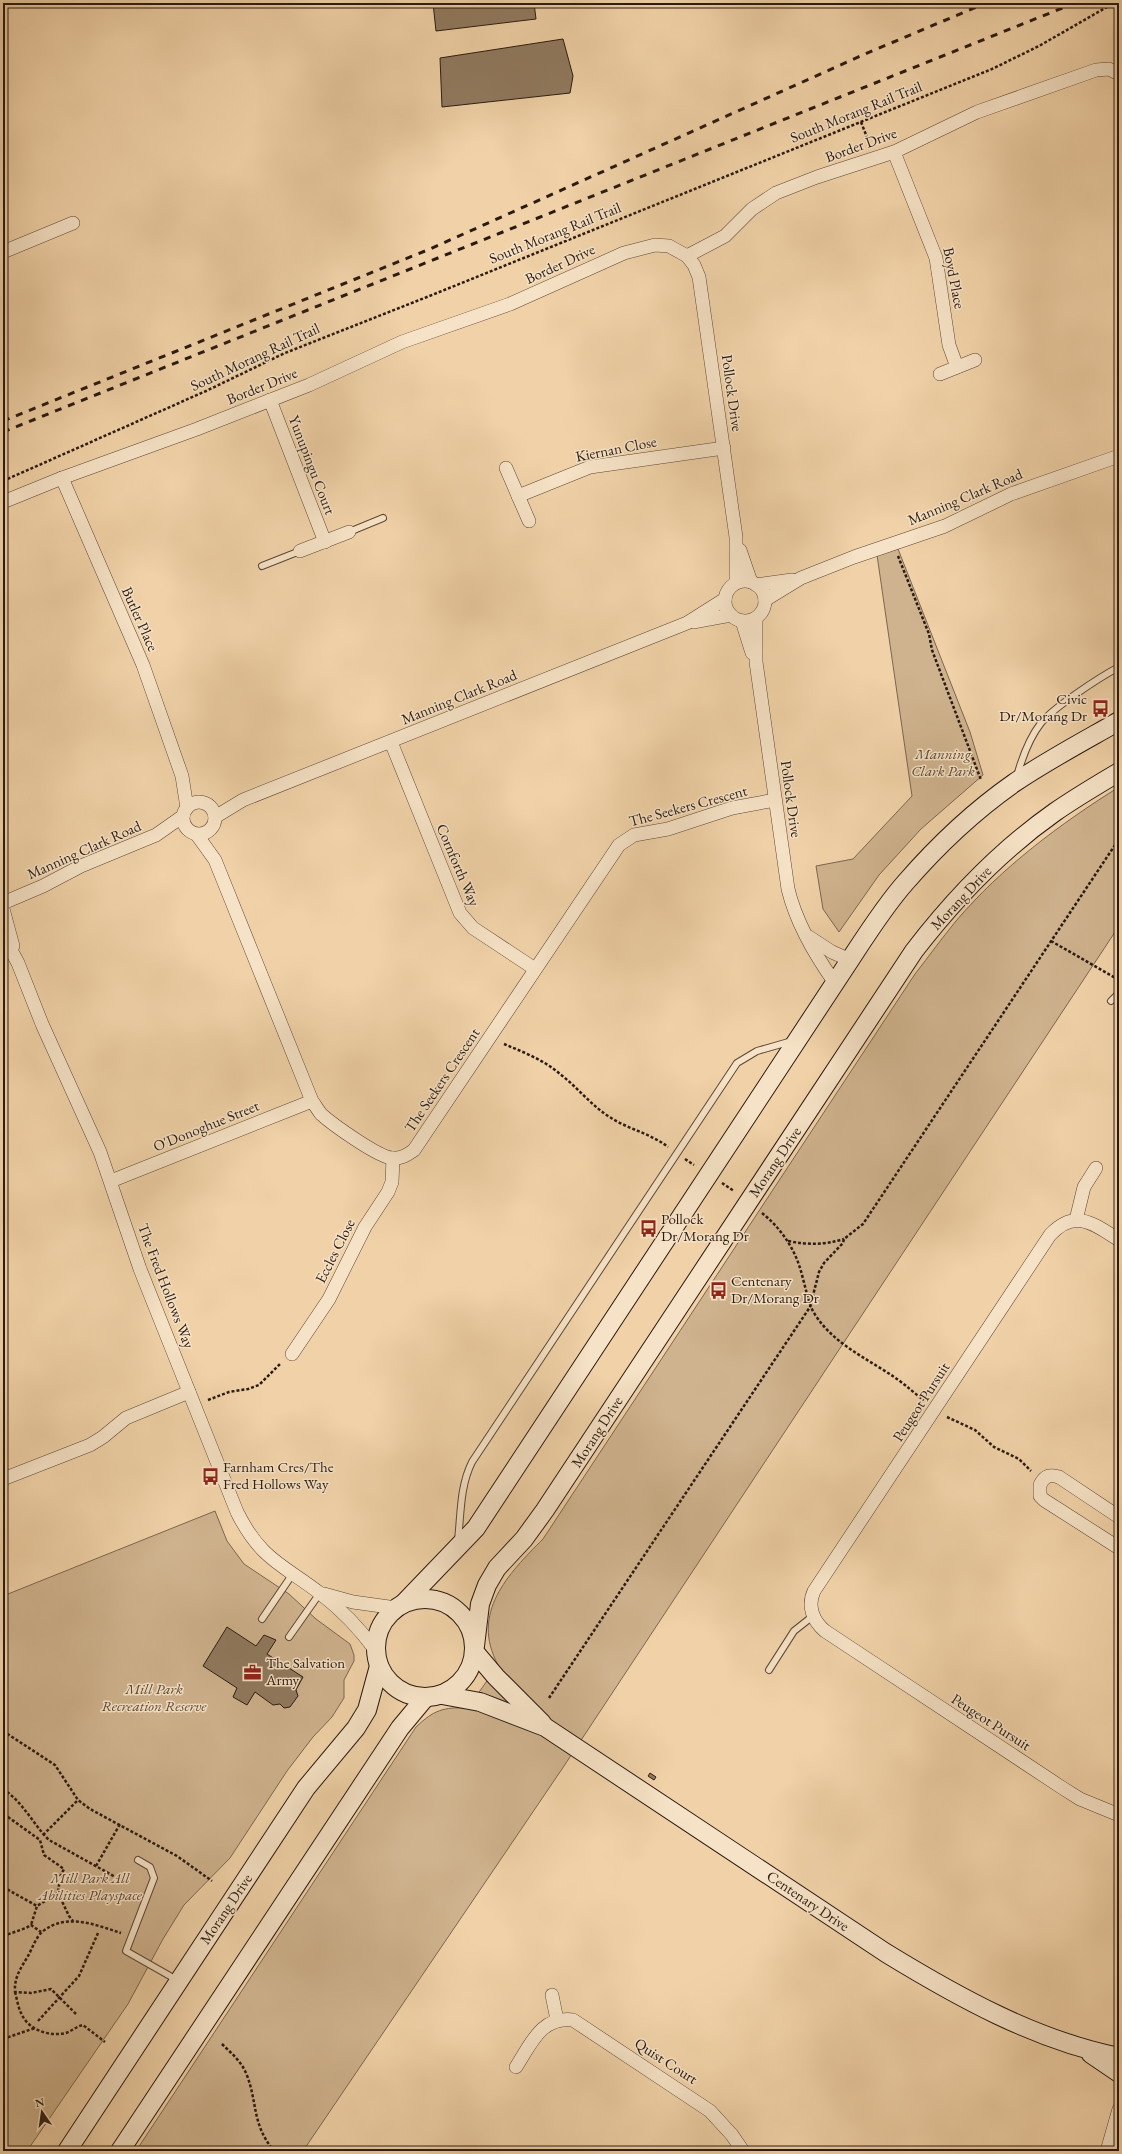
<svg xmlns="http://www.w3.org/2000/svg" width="1122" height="2154" font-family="'EB Garamond',serif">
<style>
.green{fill:#cfb38e;stroke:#7c6650}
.building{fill:#917a60;stroke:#2a1a11}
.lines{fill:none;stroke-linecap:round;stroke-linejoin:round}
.lane-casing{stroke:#5c4837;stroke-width:8}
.street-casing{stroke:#5c4837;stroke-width:14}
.secondary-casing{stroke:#2a1a11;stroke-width:20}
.path{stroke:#2a1a11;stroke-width:2.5;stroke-dasharray:3 2;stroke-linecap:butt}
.lane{stroke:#f6e2c6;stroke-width:6}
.street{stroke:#f6e2c6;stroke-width:13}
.secondary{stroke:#f6e2c6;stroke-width:18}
.rail{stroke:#2a1a11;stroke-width:3;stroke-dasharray:7 7;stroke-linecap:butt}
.labels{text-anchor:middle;stroke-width:3;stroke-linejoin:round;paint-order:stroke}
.street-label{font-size:15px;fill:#2a1a11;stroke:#f6e2c6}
.poi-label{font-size:15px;fill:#2a1a11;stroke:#f6e2c6;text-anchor:start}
.park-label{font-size:15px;font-style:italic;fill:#5c4836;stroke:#f6e2c6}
</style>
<rect width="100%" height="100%" fill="#f1d2a8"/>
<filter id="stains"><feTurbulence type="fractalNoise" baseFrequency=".005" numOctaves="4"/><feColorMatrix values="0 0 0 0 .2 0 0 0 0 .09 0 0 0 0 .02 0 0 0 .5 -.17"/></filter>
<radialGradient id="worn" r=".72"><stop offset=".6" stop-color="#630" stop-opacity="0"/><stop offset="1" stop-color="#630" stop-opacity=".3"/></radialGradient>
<g class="green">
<polygon points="898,549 970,732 983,775 921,829 879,875 839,932 823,909 816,866 853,859 912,796 877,555"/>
<path d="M1119 787V926L562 1769 303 2151H136L416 1727C434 1710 443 1707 468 1708L498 1665C470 1613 508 1574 543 1539L915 974C929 956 942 938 956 921 1002 867 1060 824 1119 787Z"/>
<polygon points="215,1511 227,1541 244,1564 289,1594 316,1619 350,1644 354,1655 354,1661 344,1680 344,1698 332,1717 313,1737 287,1771 230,1858 184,1905 163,1939 128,2004 27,2151 3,2151 3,1596"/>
</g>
<g class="building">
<polygon points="433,3 534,3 536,19 436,31"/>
<polygon points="563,39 573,76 570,93 442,107 440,58"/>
<polygon points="227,1627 256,1646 264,1635 276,1640 267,1654 303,1677 296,1690 298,1696 290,1707 284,1708 280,1704 273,1705 255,1692 247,1705 233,1697 237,1688 203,1666"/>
<polygon points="650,1773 656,1777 654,1780 648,1776"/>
</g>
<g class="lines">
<defs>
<g id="lane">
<polyline points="349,532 383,518"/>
<polyline points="262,566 300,551"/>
<path d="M1017 776C1022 758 1030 737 1041 723 1054 707 1100 677 1119 667"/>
<polyline points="1111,1001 1119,993"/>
<path d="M458 1540C461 1513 460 1486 472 1462L737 1063 757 1051 792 1041"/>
<polyline points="262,1619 292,1575"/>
<polyline points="289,1637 320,1593"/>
<polyline points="769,1670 794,1631 813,1616"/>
<polyline points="138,1860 150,1867 154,1878 126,1951 177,1980"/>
</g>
<g id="street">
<polyline points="894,152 936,258 949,345 957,367"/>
<polyline points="3,252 73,223"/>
<polyline points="687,256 725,236 752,209 776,193 817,177 894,152 977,112 1096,70 1109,69 1119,74"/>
<polyline points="940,374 975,360"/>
<polyline points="270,400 325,542"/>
<polyline points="506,468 529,521"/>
<polyline points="62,478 143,665 182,776 187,808"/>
<polyline points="518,496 590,467 724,448"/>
<polyline points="3,502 62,478 197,429 309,385 402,342 510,304 624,253 655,245 669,246 687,256 694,265 699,277 736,537 736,583"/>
<polyline points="740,550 751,582"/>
<polyline points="300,551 349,532"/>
<circle cx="745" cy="601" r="20"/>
<polyline points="756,585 792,580"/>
<polyline points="765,600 801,578 854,557 945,526 1011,494 1119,456"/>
<path d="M756 618V662L788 889C796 922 815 955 835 983"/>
<polyline points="742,621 752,653"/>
<polyline points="693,622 731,615"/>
<polyline points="391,742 460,913 473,928 535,969"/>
<circle cx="199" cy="818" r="16"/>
<polyline points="215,817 243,800 687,623 725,599"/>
<path d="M197 835 215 860 312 1101C315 1105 318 1110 321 1114 332 1124 378 1157 392 1158 401 1159 407 1155 414 1150L619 845 634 835 668 829 732 808 775 800"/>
<polyline points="3,903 43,886 81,866 156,835 183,816"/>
<polyline points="3,909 13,946"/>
<path d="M3 936 18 963 42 1024 100 1152 140 1269 237 1512C261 1560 282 1564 321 1594 342 1610 360 1629 376 1651"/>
<polyline points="809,937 832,952 850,960"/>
<polyline points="111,1181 312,1101"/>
<polyline points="1076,1220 1084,1187 1096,1168"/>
<path d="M1119 1240C1094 1224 1075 1208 1050 1235L814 1591C807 1606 813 1621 825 1631L1061 1787 1080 1799 1119 1815"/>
<polyline points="292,1354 329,1299 365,1227 388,1192 392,1182 393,1158"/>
<polyline points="3,1479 90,1445 103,1437 126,1418 189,1392"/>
<path d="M1119 1517 1059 1477C1050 1474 1044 1476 1040 1485V1496L1044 1500 1119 1548"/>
<polyline points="324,1594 353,1602 396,1608"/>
<polyline points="552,1995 557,2020"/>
<path d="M516 2067C531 2044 541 2016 573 2020L710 2111 732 2135 743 2151"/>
<polyline points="1107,2151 1119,2109"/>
</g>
<g id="secondary">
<circle cx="425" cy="1648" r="49"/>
<path d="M404 1603 476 1528 850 960C867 934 884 907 905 883 937 846 974 811 1014 783 1048 760 1084 741 1119 721"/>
<path d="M475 1646 480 1604 487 1585 497 1568 524 1539 545 1510 914 951C954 899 1001 850 1055 812 1075 798 1097 785 1119 772"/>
<polyline points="474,1651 496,1677 542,1723"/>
<path d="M442 1695 480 1702 545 1727 886 1953C958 1997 1035 2040 1119 2057"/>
<polyline points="1091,2054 1119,2073"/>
<polyline points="67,2151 306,1788 356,1728 367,1710 379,1666"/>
<polyline points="120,2151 400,1728 425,1698"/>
</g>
</defs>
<use href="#lane" class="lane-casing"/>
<use href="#street" class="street-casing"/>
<use href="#secondary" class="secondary-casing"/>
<g class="path">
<polyline points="861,122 870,145"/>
<polyline points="3,481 206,391 285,353 427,297 992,69 1039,46 1114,3"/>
<polyline points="898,556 929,634 932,650 981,780"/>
<polyline points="1051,941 1119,980"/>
<path d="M504 1044C523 1052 544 1060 560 1074 577 1087 590 1104 608 1116 627 1129 650 1133 668 1147"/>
<polyline points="685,1159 694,1165"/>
<polyline points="722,1183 734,1191"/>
<path d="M762 1213C783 1230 797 1252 803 1279 807 1292 808 1305 816 1316 835 1345 870 1360 897 1379 907 1386 915 1394 924 1400"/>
<path d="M788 1241C809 1245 824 1245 844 1239"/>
<polyline points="208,1400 229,1392 248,1389 259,1385 281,1363"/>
<polyline points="947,1417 975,1430 994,1447 1019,1459 1031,1471"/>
<polyline points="549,1698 810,1307 819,1272 824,1263 843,1243 844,1239 863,1224 1119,839"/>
<polyline points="3,1731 55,1765 78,1800 90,1809 177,1856 212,1881"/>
<path d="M3 1789C24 1803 32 1823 49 1840L119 1879"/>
<polyline points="3,1818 8,1817 40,1840 44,1855 64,1869 60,1877 58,1893 37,1906 31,1925"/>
<polyline points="43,1835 78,1800"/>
<polyline points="96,1866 120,1824"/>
<polyline points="3,1887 37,1906"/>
<polyline points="58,1893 69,1916 73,1921"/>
<polyline points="3,1936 26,1928 31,1925 41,1932"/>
<path d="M15 1992C17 1999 18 2007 21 2013 28 2030 49 2037 66 2033 72 2031 77 2026 83 2025L105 2042"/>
<path d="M76 2014 51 1989 31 1993 15 1992C14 1977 21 1968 28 1956 32 1949 36 1937 42 1932 66 1912 96 1925 121 1933"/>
<polyline points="38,2021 79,1976 98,1933"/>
<polyline points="3,2039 35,2028"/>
<path d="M222 2044C231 2053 241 2061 246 2073 258 2102 251 2123 274 2151"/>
</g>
<use href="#lane" class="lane"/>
<use href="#street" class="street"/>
<use href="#secondary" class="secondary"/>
<g class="rail">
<polyline points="3,421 430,249 865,54 986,3"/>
<polyline points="3,432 1075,3"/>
</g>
</g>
<defs>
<symbol id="bus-bare" viewBox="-9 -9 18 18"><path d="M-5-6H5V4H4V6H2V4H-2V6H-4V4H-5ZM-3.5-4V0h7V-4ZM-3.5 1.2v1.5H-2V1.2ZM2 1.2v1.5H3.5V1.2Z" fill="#8f2418" stroke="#f6e2c6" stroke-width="2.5" paint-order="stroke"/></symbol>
<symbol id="office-bare" viewBox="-9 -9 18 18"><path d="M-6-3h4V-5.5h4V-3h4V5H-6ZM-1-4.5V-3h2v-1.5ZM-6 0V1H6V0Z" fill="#8f2418" stroke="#f6e2c6" stroke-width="2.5" paint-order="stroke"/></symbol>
</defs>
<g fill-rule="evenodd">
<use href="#bus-bare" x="1088" y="696" width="25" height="25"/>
<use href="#bus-bare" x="636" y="1216" width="25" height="25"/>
<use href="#bus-bare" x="706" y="1278" width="25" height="25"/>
<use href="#bus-bare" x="198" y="1464" width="25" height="25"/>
<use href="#office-bare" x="240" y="1660" width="25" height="25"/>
</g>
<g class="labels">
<g class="street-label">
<text transform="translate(856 112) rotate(-22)" y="5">South Morang Rail Trail</text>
<text transform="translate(861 145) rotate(-20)" y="5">Border Drive</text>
<text transform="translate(555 233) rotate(-22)" y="5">South Morang Rail Trail</text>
<text transform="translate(560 264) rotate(-25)" y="5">Border Drive</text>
<text transform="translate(954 278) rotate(79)" y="5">Boyd Place</text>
<text transform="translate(255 357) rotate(-25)" y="5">South Morang Rail Trail</text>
<text transform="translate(262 386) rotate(-22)" y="5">Border Drive</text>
<text transform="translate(732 393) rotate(82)" y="5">Pollock Drive</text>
<text transform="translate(616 449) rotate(-11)" y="5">Kiernan Close</text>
<text transform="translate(312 465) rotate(69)" y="5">Yunupingu Court</text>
<text transform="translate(965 497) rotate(-23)" y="5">Manning Clark Road</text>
<text transform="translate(140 619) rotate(66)" y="5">Butler Place</text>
<text transform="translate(459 697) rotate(-22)" y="5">Manning Clark Road</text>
<text transform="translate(791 799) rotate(82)" y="5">Pollock Drive</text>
<text transform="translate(688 806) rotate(-15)" y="5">The Seekers Crescent</text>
<text transform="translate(84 850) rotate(-24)" y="5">Manning Clark Road</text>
<text transform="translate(458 865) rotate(67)" y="5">Cornforth Way</text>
<text transform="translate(961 898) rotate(-47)" y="5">Morang Drive</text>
<text transform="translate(442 1080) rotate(-56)" y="5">The Seekers Crescent</text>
<text transform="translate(206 1126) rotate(-22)" y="5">O'Donoghue Street</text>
<text transform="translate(775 1162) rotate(-56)" y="5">Morang Drive</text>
<text transform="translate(335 1251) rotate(-63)" y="5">Eccles Close</text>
<text transform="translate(166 1286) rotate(69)" y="5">The Fred Hollows Way</text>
<text transform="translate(921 1402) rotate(-57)" y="5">Peugeot Pursuit</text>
<text transform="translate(597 1432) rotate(-57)" y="5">Morang Drive</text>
<text transform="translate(991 1722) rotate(33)" y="5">Peugeot Pursuit</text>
<text transform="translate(808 1901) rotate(34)" y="5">Centenary Drive</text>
<text transform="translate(226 1909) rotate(-56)" y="5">Morang Drive</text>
<text transform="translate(666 2061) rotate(33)" y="5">Quist Court</text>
</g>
<g class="poi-label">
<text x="1087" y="704" text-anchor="end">Civic<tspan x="1087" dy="17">Dr/Morang Dr</tspan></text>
<text x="661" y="1224">Pollock<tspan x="661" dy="17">Dr/Morang Dr</tspan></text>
<text x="731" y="1286">Centenary<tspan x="731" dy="17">Dr/Morang Dr</tspan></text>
<text x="223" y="1472">Farnham Cres/The<tspan x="223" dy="17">Fred Hollows Way</tspan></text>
<text x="266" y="1668">The Salvation<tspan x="266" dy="17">Army</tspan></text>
</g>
<g class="park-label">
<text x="943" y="759">Manning<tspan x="943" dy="17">Clark Park</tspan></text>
<text x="154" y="1694">Mill Park<tspan x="154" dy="17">Recreation Reserve</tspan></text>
<text x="90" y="1883">Mill Park All<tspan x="90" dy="17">Abilities Playspace</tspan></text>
</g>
</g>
<rect width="1122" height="2154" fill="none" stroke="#f1d2a8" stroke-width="16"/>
<rect x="4" y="4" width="1114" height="2146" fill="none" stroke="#2a1a11" stroke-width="2"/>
<rect x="8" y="8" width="1106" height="2138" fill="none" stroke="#2a1a11"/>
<g transform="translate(42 2112) rotate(347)" stroke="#f6e2c6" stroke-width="3" paint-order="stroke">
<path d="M0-3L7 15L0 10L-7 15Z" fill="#2a1a11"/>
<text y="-6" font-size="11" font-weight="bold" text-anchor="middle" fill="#2a1a11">N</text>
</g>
<rect width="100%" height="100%" filter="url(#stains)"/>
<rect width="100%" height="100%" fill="url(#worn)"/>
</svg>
